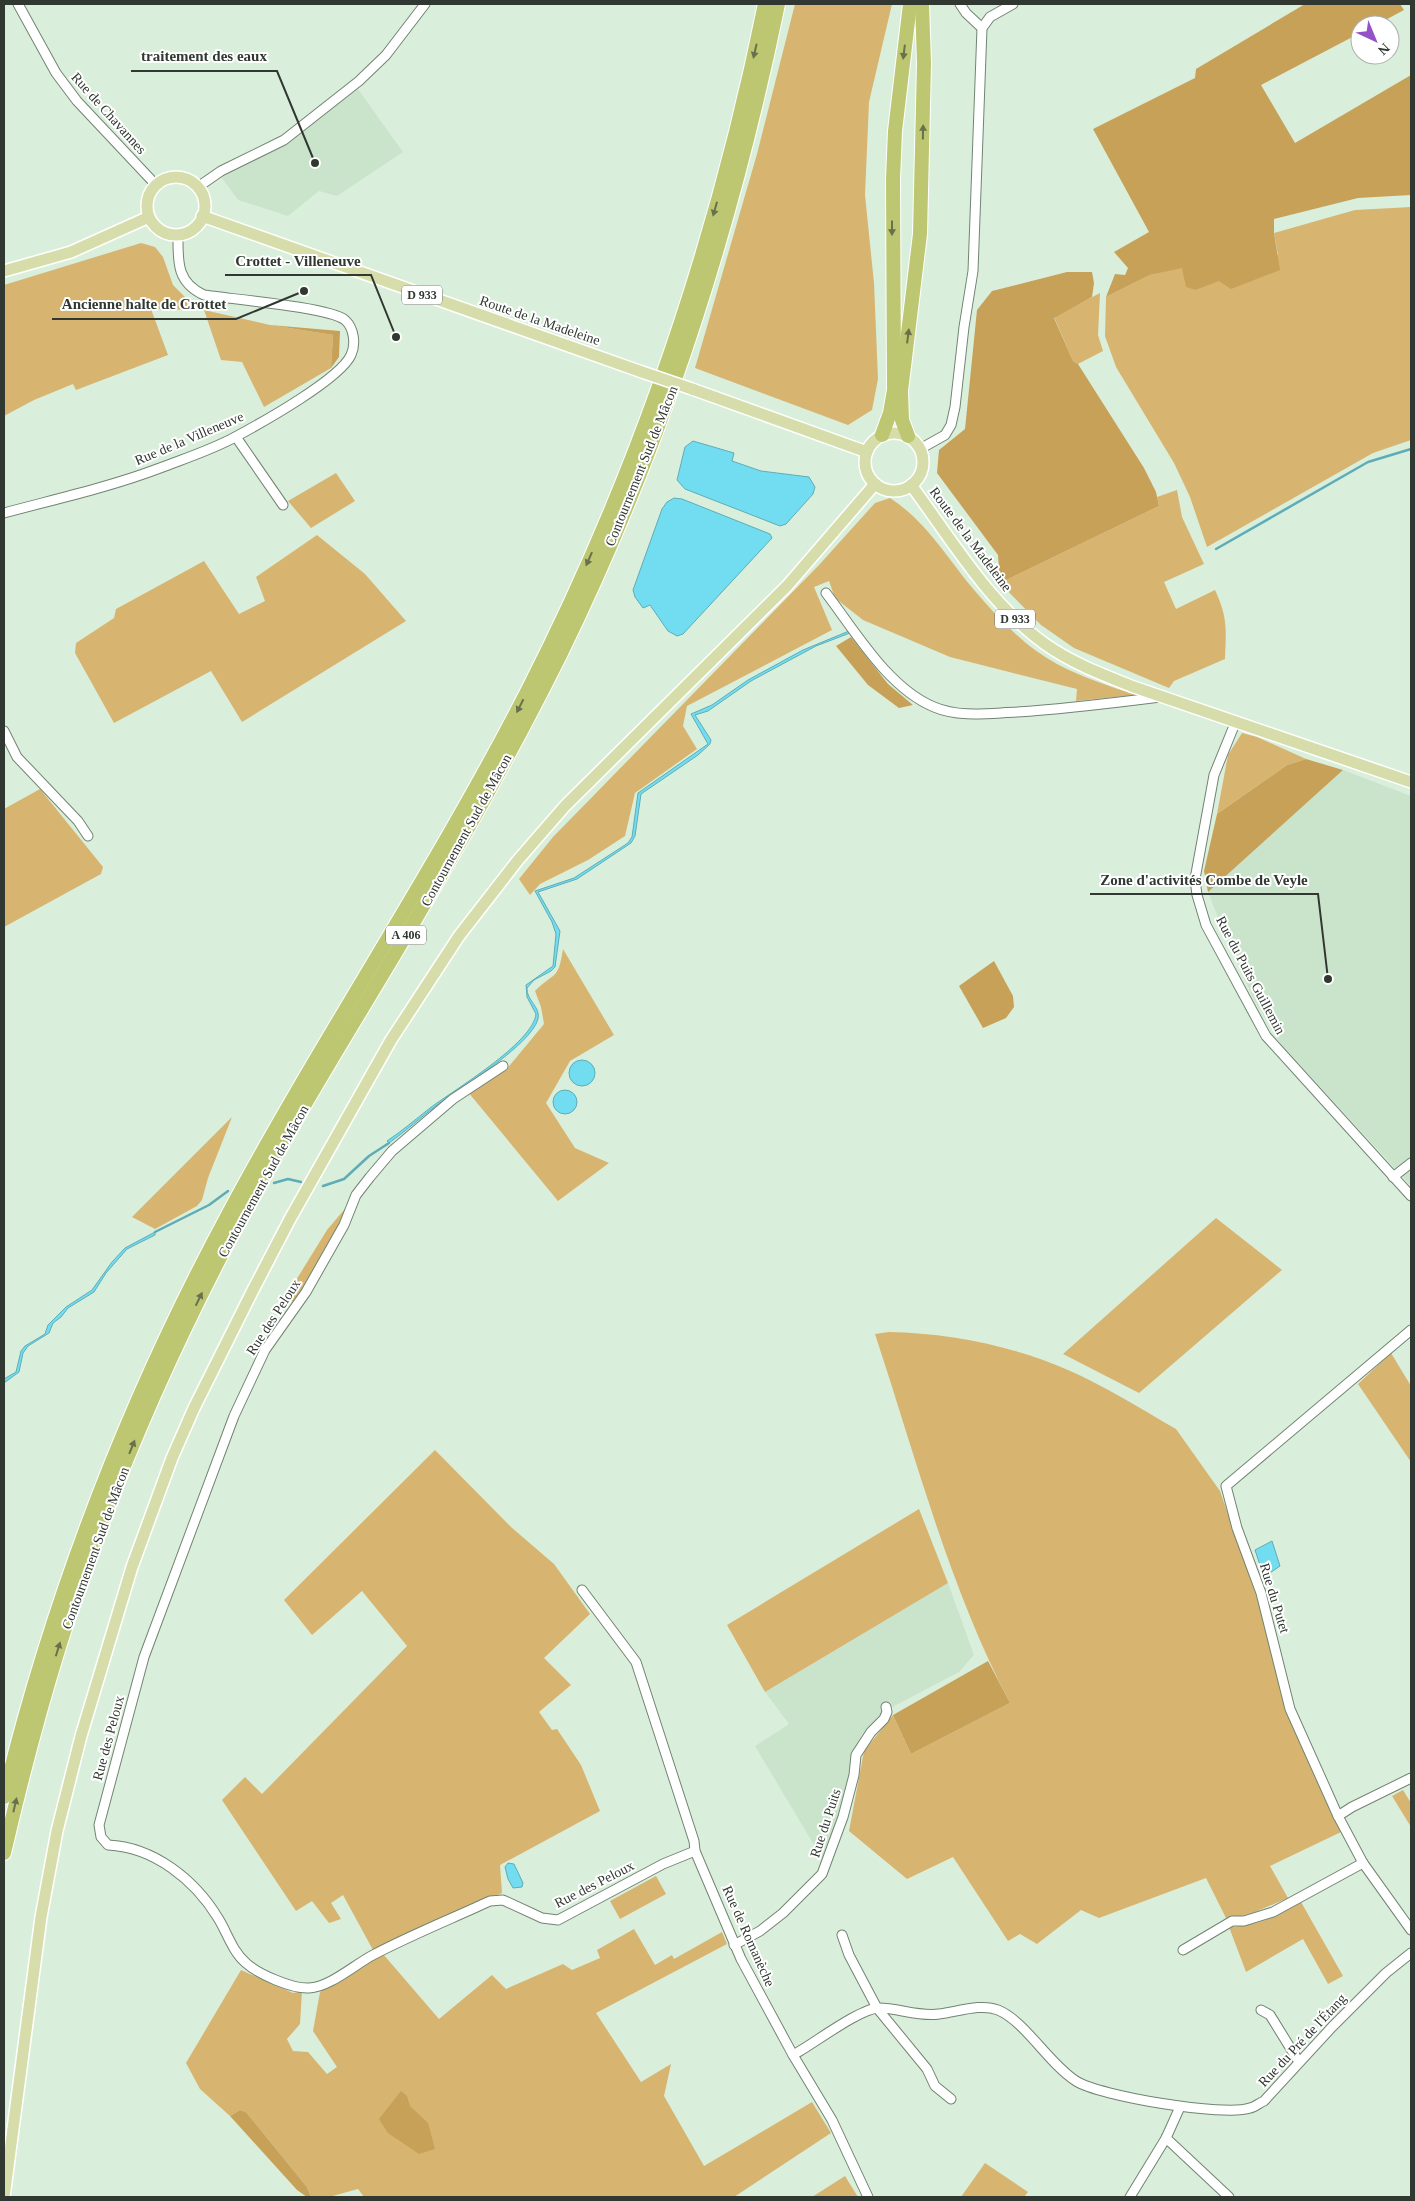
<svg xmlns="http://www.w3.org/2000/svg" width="1415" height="2201" font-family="'Times New Roman',serif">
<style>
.built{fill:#cae4cb}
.green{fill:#d8b471}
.forest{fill:#c7a158}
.water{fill:#72ddf0;stroke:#5eacb7}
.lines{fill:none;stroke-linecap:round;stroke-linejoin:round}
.stream{stroke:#5eacb7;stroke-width:2.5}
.minor-casing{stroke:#718472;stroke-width:11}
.major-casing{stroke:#fff;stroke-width:14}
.highway-casing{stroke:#fff;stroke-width:16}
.minor{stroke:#fff;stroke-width:9}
.major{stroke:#d7ddaa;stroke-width:11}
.highway{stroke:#bdc771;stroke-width:14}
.major-bridge-casing{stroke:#fff;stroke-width:14;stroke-linecap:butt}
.major-bridge{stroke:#d7ddaa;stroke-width:11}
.oneway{fill:#68714b}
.labels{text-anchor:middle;stroke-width:4;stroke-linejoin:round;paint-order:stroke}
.shield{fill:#fff;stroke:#6e746f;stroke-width:1}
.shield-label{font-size:12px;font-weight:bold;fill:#303831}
.street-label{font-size:14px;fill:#303831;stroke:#fff}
.leader{fill:none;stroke:#303831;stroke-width:2}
.callout-dot{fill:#303831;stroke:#fff;stroke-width:2}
.callout-label{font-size:15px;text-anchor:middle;font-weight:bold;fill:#303831;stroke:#fff;stroke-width:4;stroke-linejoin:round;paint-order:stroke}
</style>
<rect width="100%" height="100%" fill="#daefdb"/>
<g class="built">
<polygon points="358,89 403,152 337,196 319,191 288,216 238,200 219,174 289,141"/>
<polygon points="1343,770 1411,796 1411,1186 1280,1043 1254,1000 1226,938 1208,892"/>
<polygon points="948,1583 974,1655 959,1672 883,1712 861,1736 851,1766 842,1806 824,1862 755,1746 789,1724 765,1692"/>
</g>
<g class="green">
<polygon points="795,4 892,4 869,102 865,195 874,283 878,379 872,410 848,425 695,368 757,154"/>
<polygon points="1411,207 1411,440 1373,453 1207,547 1190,497 1174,463 1116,367 1105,336 1106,297 1150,275 1182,267 1196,290 1278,255 1274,233 1355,210"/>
<polygon points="141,243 155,247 163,257 173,285 186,298 204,310 270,325 333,335 331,368 264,407 242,362 221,360 204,310 151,309 168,355 76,390 73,384 34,400 4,416 4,285"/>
<polygon points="1100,293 1098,335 1103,351 1078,364 1073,361 1054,317"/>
<polygon points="336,473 355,501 311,528 288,501"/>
<path d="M1177 490 1182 517 1204 564 1164 582 1176 609 1215 590C1228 618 1226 629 1225 659L1174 681 1169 688 1074 648 1041 625 1000 583 1159 506 1157 497Z"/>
<path d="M890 498C927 522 947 558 975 591 998 618 1025 647 1057 664 1081 677 1110 686 1135 695L1076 701 1077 689 950 657 863 620 835 598 829 581 814 587 832 630 687 706 683 726 697 749 635 793 625 836 588 860 540 884 530 895 519 879 553 837 819 565 875 503Z"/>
<polygon points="317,535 365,574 406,621 242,722 211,671 114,723 75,653 76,643 114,618 116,609 204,561 239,614 265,601 256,577"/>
<polygon points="1242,733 1257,737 1306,759 1287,765 1217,814 1228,755"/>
<polygon points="40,789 103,867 101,874 4,927 4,809"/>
<path d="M563 949 614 1035 570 1061 546 1103 575 1148 609 1163 558 1201 468 1092 506 1070 544 1024 541 1007 535 991C555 971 558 981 563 949Z"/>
<polygon points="232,1117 208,1178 202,1200 197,1206 155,1229 132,1217"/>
<path d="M349 1204C335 1238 316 1273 294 1302L285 1298 327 1230Z"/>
<polygon points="1216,1218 1282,1270 1139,1393 1063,1354"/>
<path d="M889 1332C949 1333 1013 1346 1068 1370 1105 1386 1141 1409 1176 1429L1220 1491 1259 1604 1285 1708 1341 1832 1270 1866 1288 1898 1255 1912 1227 1920 1206 1878 1099 1918 1081 1910 1037 1944 1020 1934 1008 1941 953 1857 907 1879 849 1831 864 1751 893 1715 911 1754 1010 1703C949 1587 916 1458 875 1334Z"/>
<polygon points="1391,1353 1411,1386 1411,1462 1358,1384"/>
<polygon points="435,1450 511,1527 554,1564 590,1614 544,1658 571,1685 539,1712 552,1730 557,1729 581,1765 600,1811 500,1865 502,1893 373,1950 343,1895 331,1903 341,1919 329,1923 312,1901 296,1911 222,1800 245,1777 262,1794 407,1646 362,1591 312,1635 284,1600"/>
<polygon points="919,1509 948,1583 765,1692 727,1625"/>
<polygon points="1403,1790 1411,1803 1411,1827 1392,1796"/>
<polygon points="656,1876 666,1894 620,1919 610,1901"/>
<path d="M1301 1902 1343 1976 1328 1984 1303 1939 1246 1972 1229 1927C1261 1925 1274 1917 1301 1902Z"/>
<polygon points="634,1929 655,1965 672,1955 674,1959 722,1932 727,1944 596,2013 641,2082 671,2064 664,2096 704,2166 812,2102 831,2133 734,2197 364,2197 358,2189 329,2197 311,2197 307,2187 246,2112 240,2110 230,2116 200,2089 186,2063 241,1970 293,1993 302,1991 300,2024 287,2039 293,2051 308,2052 327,2074 337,2067 313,2031 320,1992 383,1954 439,2019 492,1975 506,1989 563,1964 572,1970 600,1958 597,1950"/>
<polygon points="985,2163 1028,2192 1024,2197 961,2197"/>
<polygon points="845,2176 858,2197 812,2197"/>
</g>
<g class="forest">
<polygon points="1305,4 1400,4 1404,10 1376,25 1360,25 1360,33 1261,85 1295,143 1411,75 1411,195 1358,198 1274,219 1274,233 1280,270 1231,289 1219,281 1196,290 1186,287 1182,268 1150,275 1106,297 1115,274 1125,275 1128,268 1114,252 1149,232 1093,129 1195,78 1196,69"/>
<polygon points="1067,272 1092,272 1094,283 1092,297 1054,318 1073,361 1078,364 1144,468 1156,492 1159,506 1000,583 998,555 937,473 939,450 965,429 977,310 992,291"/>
<polygon points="270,325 340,331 339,357 331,368 333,335"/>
<polygon points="851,637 888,684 913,705 899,708 868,685 836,646"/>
<polygon points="1306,759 1343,770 1208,892 1204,871 1217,814 1287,765"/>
<polygon points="994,961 1013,996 1014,1007 1006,1018 983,1028 959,986"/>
<polygon points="988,1661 1010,1703 911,1754 893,1715"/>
<polygon points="401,2091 407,2096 410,2106 428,2123 435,2149 419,2154 388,2133 379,2119"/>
<polygon points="240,2110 246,2112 307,2187 311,2197 307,2197 297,2190 230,2116"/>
</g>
<g class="water">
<polygon points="693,441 734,453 732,461 761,471 809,477 815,487 813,494 786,524 780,526 685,489 677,480 685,447"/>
<polygon points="674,498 682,499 770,534 772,538 683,634 677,636 668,631 650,605 643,608 635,597 633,590 662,509 667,502"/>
<path d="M849 631 850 633 816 646 751 681 708 711 695 715 711 740 710 744 698 755 641 794 635 836 631 843 577 879 538 892 560 931 555 967 551 971 534 980 527 988C526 1000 541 1007 538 1019 531 1045 460 1088 437 1105 421 1117 406 1131 389 1143L387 1141C402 1131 416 1119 430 1108 454 1090 533 1043 536 1014L527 997 526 985 553 966 556 934 552 922 535 891 574 878 628 843 632 837 638 793 708 744 691 714 712 705 748 680 803 650Z"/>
<circle cx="582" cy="1073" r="13"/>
<circle cx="565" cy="1102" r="12"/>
<polygon points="155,1232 155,1235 127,1249 106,1273 94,1292 68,1308 61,1317 53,1323 49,1333 28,1346 23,1353 19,1372 4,1383 4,1379 16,1372 21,1351 25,1346 45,1334 48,1325 66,1307 92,1290 112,1262 125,1248"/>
<polygon points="1272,1541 1280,1566 1264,1577 1255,1550"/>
<polygon points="508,1863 514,1864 523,1883 522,1887 513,1888 508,1879 505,1867"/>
</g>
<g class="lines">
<g class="stream">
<polyline points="1216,549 1368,462 1411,449"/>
<polyline points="274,1183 288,1179 301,1182"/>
<polyline points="323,1186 344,1179 369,1156 389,1143"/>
<polyline points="155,1232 209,1205 228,1191"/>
</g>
<defs>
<g id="minor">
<polyline points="18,4 56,73 77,101 156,185"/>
<polyline points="960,4 966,13 982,28"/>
<polyline points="198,187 221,171 284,140 359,81 386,55 425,4"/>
<polyline points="236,437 283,505"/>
<polyline points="920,449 945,435 951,425 955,407 964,327 973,271 982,28 990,17 1013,4"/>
<path d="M4 513C56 499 110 487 160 468 186 458 214 449 237 436 263 422 340 379 351 355 356 344 354 328 345 320 329 307 229 299 204 295 176 282 178 261 178 234"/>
<path d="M826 593C855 631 888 688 934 707 960 718 990 713 1017 712 1065 709 1112 703 1160 697"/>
<polyline points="1236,721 1214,775 1195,879 1197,895 1206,925 1266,1036 1411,1196"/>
<polyline points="4,731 17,757 78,821 88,836"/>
<path d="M503 1066 453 1099 392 1151 370 1177 356 1195 344 1225 306 1292 265 1350 234 1416 144 1657 99 1825 101 1837 108 1845C154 1847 195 1880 218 1918 227 1932 232 1951 246 1963 258 1974 292 1989 309 1988 330 1987 354 1965 373 1955 411 1935 451 1919 490 1901L503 1900 542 1918 558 1920 663 1864 695 1851"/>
<polyline points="1393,1177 1411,1163"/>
<polyline points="1411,1330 1226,1486 1237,1528 1261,1593 1290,1709 1338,1816 1363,1863 1411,1930"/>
<polyline points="582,1590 636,1662 694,1841 695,1851 741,1959 793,2055 832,2120 868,2197"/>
<polyline points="1338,1816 1352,1807 1411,1778"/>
<polyline points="842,1935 849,1955 877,2008 927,2069 935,2086 951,2099"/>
<polyline points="734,1945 760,1931 783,1913 822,1874 843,1817 854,1775 856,1755 871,1732 884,1719 887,1712 886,1707"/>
<polyline points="1183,1950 1232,1921 1244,1921 1273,1912 1363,1863"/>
<polyline points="1261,2010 1270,2015 1299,2062"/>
<path d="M793 2055C812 2045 860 2008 879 2008 898 2008 919 2017 939 2014 957 2012 981 2003 998 2010 1025 2021 1049 2064 1076 2081 1099 2096 1225 2117 1250 2108 1255 2107 1259 2103 1264 2101L1332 2027 1386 1973 1411 1953"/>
<polyline points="1166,2138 1229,2197"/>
<polyline points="1130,2197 1166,2138 1180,2107"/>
</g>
<g id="major">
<circle cx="176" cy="206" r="29"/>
<polyline points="202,216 642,372"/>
<polyline points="4,271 71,252 149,217"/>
<polyline points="692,389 867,452"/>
<circle cx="894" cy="462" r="29"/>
<path d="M911 485C952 540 989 604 1045 644 1072 663 1101 674 1131 686L1411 782"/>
<polyline points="4,2197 41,1917 57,1831 81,1736 132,1567 172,1458 194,1408 253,1290 290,1219 391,1040 459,936 518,860 565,806 787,586 875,484"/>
</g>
<g id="highway">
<polyline points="882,435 890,413 894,390 893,179 895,131 910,4"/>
<polyline points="908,436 902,420 901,391 920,234 924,63 922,4"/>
<path d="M4 1797C54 1593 130 1396 230 1211 325 1034 437 868 528 690 638 474 717 241 765 4"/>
<path d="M4 1853C20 1784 38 1715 59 1647 106 1496 170 1349 245 1210 299 1109 361 1012 419 913 469 828 516 743 560 655 661 449 732 228 778 4"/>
</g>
</defs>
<use href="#minor" class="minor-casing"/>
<use href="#major" class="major-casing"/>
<use href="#highway" class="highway-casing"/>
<use href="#minor" class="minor"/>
<use href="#major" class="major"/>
<use href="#highway" class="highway"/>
<defs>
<polyline id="major-bridge" points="642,372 692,389"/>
</defs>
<use href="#major-bridge" class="major-bridge-casing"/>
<use href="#major-bridge" class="major-bridge"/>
</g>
<defs><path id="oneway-solid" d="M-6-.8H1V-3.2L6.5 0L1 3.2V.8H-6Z" transform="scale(1.25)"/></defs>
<g class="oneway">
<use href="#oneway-solid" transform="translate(755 51) rotate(103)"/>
<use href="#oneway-solid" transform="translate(904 52) rotate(97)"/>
<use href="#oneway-solid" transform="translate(923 132) rotate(-89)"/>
<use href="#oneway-solid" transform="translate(715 209) rotate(106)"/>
<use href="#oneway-solid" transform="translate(892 228) rotate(90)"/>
<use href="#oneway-solid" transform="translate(908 336) rotate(-83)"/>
<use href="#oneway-solid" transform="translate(589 559) rotate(114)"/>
<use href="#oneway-solid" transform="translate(520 706) rotate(117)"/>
<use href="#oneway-solid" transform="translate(199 1299) rotate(-64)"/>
<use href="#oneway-solid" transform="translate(132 1447) rotate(-68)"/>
<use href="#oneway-solid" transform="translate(58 1649) rotate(-73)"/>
<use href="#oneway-solid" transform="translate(15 1805) rotate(-77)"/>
</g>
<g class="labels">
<g class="shield">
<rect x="402" y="285.5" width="40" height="19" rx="4"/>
<rect x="995" y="609.5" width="40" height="19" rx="4"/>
<rect x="386" y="925.5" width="40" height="19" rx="4"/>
</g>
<g class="shield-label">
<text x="422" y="299">D 933</text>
<text x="1015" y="623">D 933</text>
<text x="406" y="939">A 406</text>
</g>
<g class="street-label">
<text transform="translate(109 113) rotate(48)" y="5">Rue de Chavannes</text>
<text transform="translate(540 320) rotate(19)" y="5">Route de la Madeleine</text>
<text transform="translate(189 438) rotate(-23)" y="5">Rue de la Villeneuve</text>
<text transform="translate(641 466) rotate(-68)" y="5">Contournement Sud de Mâcon</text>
<text transform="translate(971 539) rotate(53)" y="5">Route de la Madeleine</text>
<text transform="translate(466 830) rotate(-61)" y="5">Contournement Sud de Mâcon</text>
<text transform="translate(1251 975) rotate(62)" y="5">Rue du Puits Guillemin</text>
<text transform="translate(263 1181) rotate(-61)" y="5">Contournement Sud de Mâcon</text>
<text transform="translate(273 1317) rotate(-57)" y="5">Rue des Peloux</text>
<text transform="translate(95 1548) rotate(-70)" y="5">Contournement Sud de Mâcon</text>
<text transform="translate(1275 1598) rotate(73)" y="5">Rue du Putet</text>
<text transform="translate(108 1738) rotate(-75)" y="5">Rue des Peloux</text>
<text transform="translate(825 1823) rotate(-72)" y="5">Rue du Puits</text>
<text transform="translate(594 1884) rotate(-27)" y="5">Rue des Peloux</text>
<text transform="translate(749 1936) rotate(66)" y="5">Rue de Romanèche</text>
<text transform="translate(1302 2040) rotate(-47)" y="5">Rue du Pré de l'Étang</text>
</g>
</g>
<path class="leader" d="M315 163L277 71H131M396 337L371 275H225M304 291L236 319H52M1328 979L1318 894H1090"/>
<g class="callout-dot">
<circle cx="315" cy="163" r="5"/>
<circle cx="396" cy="337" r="5"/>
<circle cx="304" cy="291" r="5"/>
<circle cx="1328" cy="979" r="5"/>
</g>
<g class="callout-label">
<text x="204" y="61">traitement des eaux</text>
<text x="298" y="266">Crottet - Villeneuve</text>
<text x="144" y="309">Ancienne halte de Crottet</text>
<text x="1204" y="885">Zone d'activités Combe de Veyle</text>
</g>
<rect width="1415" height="2201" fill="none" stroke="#303831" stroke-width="10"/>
<g transform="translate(1375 40) rotate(136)"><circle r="24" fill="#ffffff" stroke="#acafad"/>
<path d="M0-4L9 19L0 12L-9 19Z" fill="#9352c8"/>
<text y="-8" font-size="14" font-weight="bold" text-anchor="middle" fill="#303831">N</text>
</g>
</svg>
